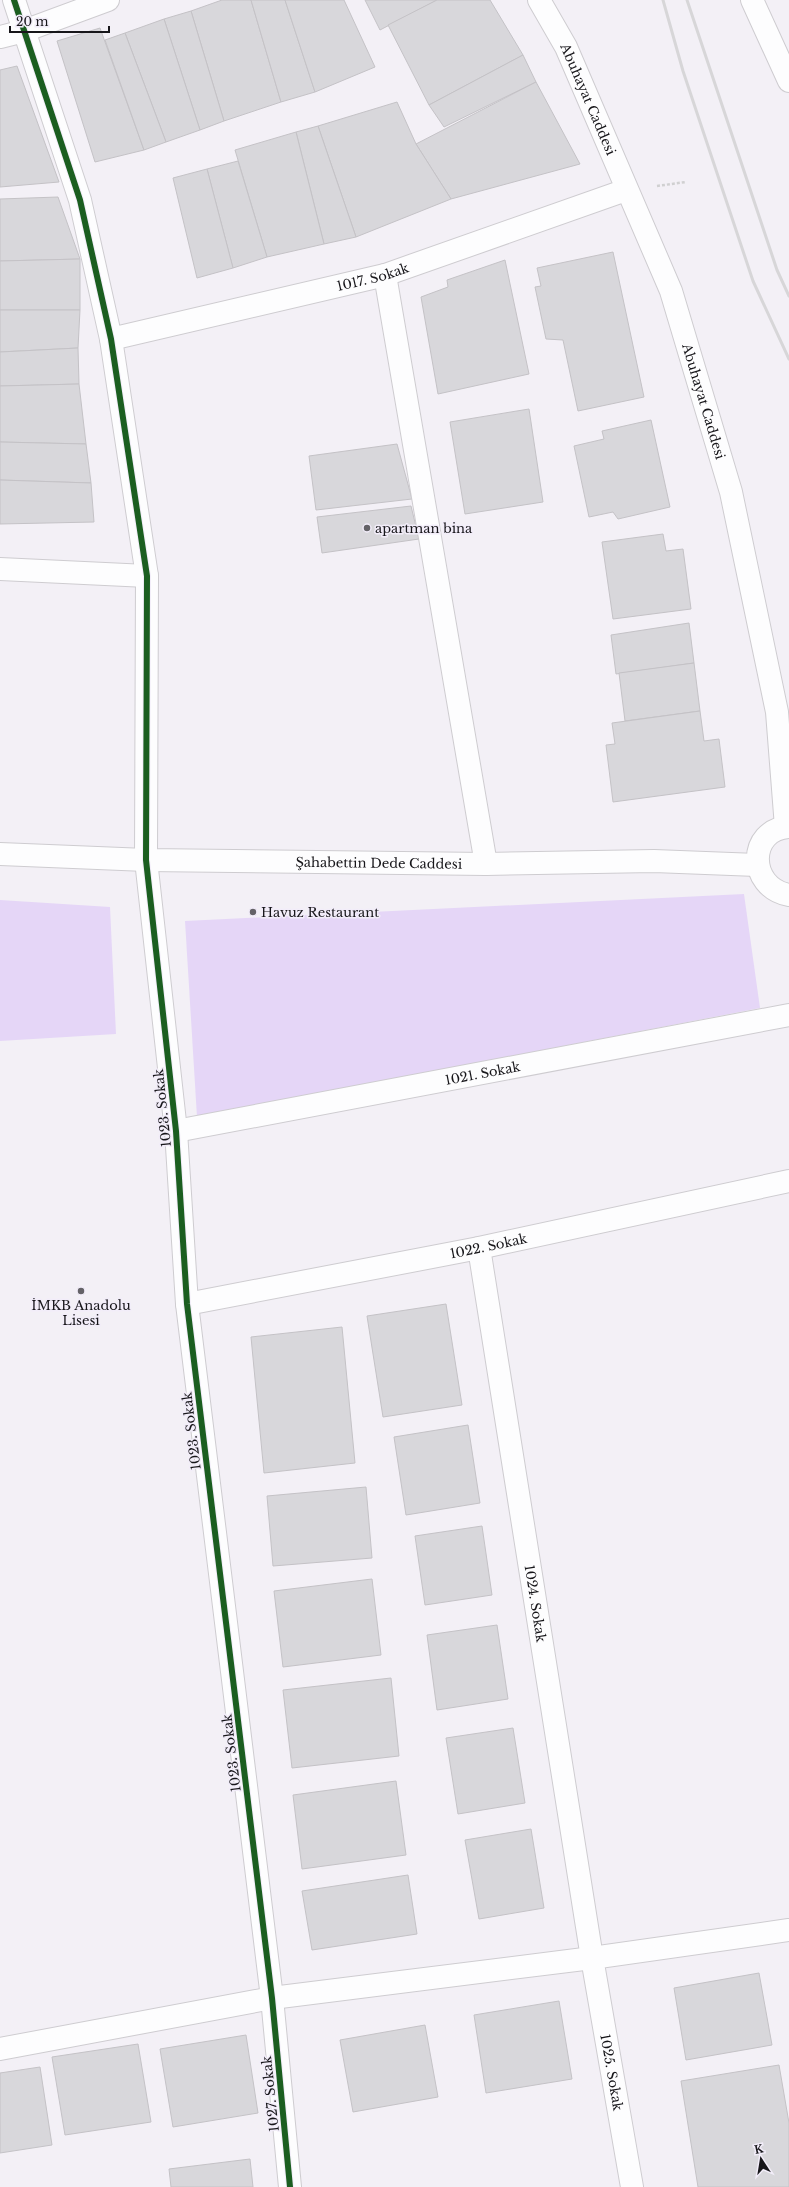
<svg xmlns="http://www.w3.org/2000/svg" width="789" height="2187" font-family="'Libre Baskerville',serif">
<style>
.green{fill:#e5d6f7}
.building{fill:#d8d7db;stroke:#c4c2c6}
.lines{fill:none;stroke-linecap:round;stroke-linejoin:round}
.minor-casing{stroke:#ceccd0;stroke-width:24}
.path{stroke:#d0d0d1;stroke-width:2.5;stroke-dasharray:3 2;stroke-linecap:butt}
.minor{stroke:#fdfdfe;stroke-width:22}
.rail{stroke:#d7d6d8;stroke-width:3}
.cycleway-casing{stroke:#f2edf9;stroke-width:8}
.cycleway{stroke:#1b5e20;stroke-width:6}
.poi-dot{fill:#646267;stroke:#f2edf9;stroke-width:1.5}
.labels{text-anchor:middle;stroke-width:3;stroke-linejoin:round;paint-order:stroke}
.street-label{font-size:13px;fill:#17161a;stroke:#f2edf9}
.poi-label{font-size:13px;fill:#17161a;stroke:#f2edf9;text-anchor:start}
</style>
<rect width="100%" height="100%" fill="#f3f0f6"/>
<g class="green">
<polygon points="744,894 760,1008 197,1117 185,921"/>
<polygon points="0,900 110,907 116,1034 0,1041"/>
</g>
<g class="building">
<polygon points="222,0 251,0 281,102 224,121 191,11"/>
<polygon points="251,0 285,0 315,92 281,102"/>
<polygon points="285,0 344,0 375,67 315,92"/>
<polygon points="365,0 437,0 380,30"/>
<polygon points="437,0 490,0 523,55 429,105 388,25"/>
<polygon points="191,11 224,121 200,130 164,19"/>
<polygon points="164,19 200,130 166,142 125,33"/>
<polygon points="100,28 144,150 95,162 57,41"/>
<polygon points="125,33 166,142 144,150 105,40"/>
<polygon points="523,55 536,82 444,127 429,105"/>
<polygon points="17,66 59,182 0,187 0,70"/>
<polygon points="536,82 580,164 451,199 416,144"/>
<polygon points="397,102 416,144 451,199 356,237 318,126"/>
<polygon points="318,126 356,237 324,244 296,132"/>
<polygon points="296,132 324,244 267,257 235,150"/>
<polygon points="238,161 267,257 233,268 207,169"/>
<polygon points="207,169 233,268 197,278 173,178"/>
<polygon points="58,197 80,259 0,261 0,199"/>
<polygon points="613,252 644,397 578,411 563,340 546,339 535,287 541,286 537,268"/>
<polygon points="80,259 80,310 0,310 0,261"/>
<polygon points="505,260 529,374 438,394 421,297 448,287 447,280"/>
<polygon points="0,310 80,310 78,348 0,352"/>
<polygon points="78,348 79,384 0,386 0,352"/>
<polygon points="79,384 86,444 0,442 0,386"/>
<polygon points="529,409 543,502 465,514 450,422"/>
<polygon points="651,420 670,507 618,519 613,512 589,517 574,446 604,439 602,431"/>
<polygon points="0,442 86,444 91,483 0,480"/>
<polygon points="397,444 412,499 316,510 309,456"/>
<polygon points="0,480 91,483 94,522 0,524"/>
<polygon points="411,506 419,539 322,553 317,517"/>
<polygon points="663,534 666,551 683,549 691,609 613,619 602,542"/>
<polygon points="689,623 694,663 616,674 611,635"/>
<polygon points="694,663 700,711 625,721 619,673"/>
<polygon points="700,711 704,741 719,739 725,787 613,802 606,745 615,744 612,723"/>
<polygon points="446,1304 462,1405 383,1417 367,1316"/>
<polygon points="342,1327 355,1463 264,1473 251,1337"/>
<polygon points="468,1425 480,1503 406,1515 394,1437"/>
<polygon points="366,1487 372,1558 273,1566 267,1496"/>
<polygon points="482,1526 492,1595 425,1605 415,1536"/>
<polygon points="372,1579 381,1655 283,1667 274,1591"/>
<polygon points="497,1625 508,1699 437,1710 427,1635"/>
<polygon points="391,1678 399,1756 292,1768 283,1690"/>
<polygon points="513,1728 525,1803 458,1814 446,1738"/>
<polygon points="396,1781 406,1855 302,1869 293,1795"/>
<polygon points="531,1829 544,1908 479,1919 465,1840"/>
<polygon points="408,1875 417,1934 312,1950 302,1891"/>
<polygon points="759,1973 772,2045 686,2060 674,1988"/>
<polygon points="559,2001 572,2079 486,2093 474,2015"/>
<polygon points="425,2025 438,2097 353,2112 340,2040"/>
<polygon points="246,2035 258,2113 173,2127 160,2049"/>
<polygon points="138,2044 151,2122 65,2135 52,2057"/>
<polygon points="779,2065 789,2123 789,2187 698,2187 681,2081"/>
<polygon points="40,2067 52,2145 0,2153 0,2073"/>
<polygon points="250,2159 253,2187 171,2187 169,2169"/>
</g>
<g class="lines">
<defs>
<g id="minor">
<polyline points="14,0 80,200 111,339 147,576 146,860 176,1131 187,1304 272,1998 290,2187"/>
<path id="s1" d="M539 0 566 47 671 291 731 492 777 712 786 827"/>
<polyline points="752,0 789,81"/>
<polyline points="0,37 24,31 108,0"/>
<polyline points="385,275 486,864"/>
<path id="s2" d="M111 339 385 275 626 190"/>
<polyline points="0,569 147,576"/>
<path d="M789 827C748 829 747 887 789 895"/>
<path id="s3" d="M0 854 146 860 486 864 654 861 757 865"/>
<path id="s4" d="M176 1131 789 1015"/>
<path id="s5" d="M479 1248 592 1958 632 2187"/>
<path id="s6" d="M187 1304 479 1248 789 1181"/>
<polyline points="0,2049 272,1998 592,1958 789,1930"/>
</g>
</defs>
<use href="#minor" class="minor-casing"/>
<polyline class="path" points="657,186 686,182"/>
<use href="#minor" class="minor"/>
<g class="rail">
<polyline points="663,0 683,71 753,281 789,359"/>
<polyline points="687,0 777,270 789,296"/>
</g>
<defs>
<polyline id="cycleway" points="14,0 80,200 111,339 147,576 146,860 176,1131 187,1304 272,1998 290,2187"/>
</defs>
<use href="#cycleway" class="cycleway-casing"/>
<use href="#cycleway" class="cycleway"/>
</g>
<g class="poi-dot">
<circle cx="367" cy="528" r="4"/>
<circle cx="253" cy="912" r="4"/>
<circle cx="81" cy="1291" r="4"/>
</g>
<g class="labels">
<g class="street-label">
<text dy="5" stroke="none"><textPath href="#s1" startOffset="111">Abuhayat Caddesi</textPath></text>
<text dy="5" stroke="none"><textPath href="#s2" startOffset="269">1017. Sokak</textPath></text>
<text dy="5" stroke="none"><textPath href="#s1" startOffset="435">Abuhayat Caddesi</textPath></text>
<text dy="5" stroke="none"><textPath href="#s3" startOffset="379">Şahabettin Dede Caddesi</textPath></text>
<text dy="5" stroke="none"><textPath href="#s4" startOffset="312">1021. Sokak</textPath></text>
<text transform="translate(162 1108) rotate(-96)" y="5">1023. Sokak</text>
<text dy="5" stroke="none"><textPath href="#s6" startOffset="307">1022. Sokak</textPath></text>
<text transform="translate(191 1431) rotate(-97)" y="5">1023. Sokak</text>
<text dy="5" stroke="none"><textPath href="#s5" startOffset="360">1024. Sokak</textPath></text>
<text transform="translate(231 1753) rotate(-97)" y="5">1023. Sokak</text>
<text dy="5" stroke="none"><textPath href="#s5" startOffset="835">1025. Sokak</textPath></text>
<text transform="translate(270 2094) rotate(-96)" y="5">1027. Sokak</text>
</g>
<g class="poi-label">
<text x="375" y="533">apartman bina</text>
<text x="261" y="917">Havuz Restaurant</text>
<text x="81" y="1310" text-anchor="middle">İMKB Anadolu<tspan x="81" dy="15">Lisesi</tspan></text>
</g>
</g>
<g transform="translate(761 2159) rotate(348)" stroke="#f2edf9" stroke-width="3" paint-order="stroke">
<path d="M0-3L7 15L0 10L-7 15Z" fill="#17161a"/>
<text y="-6" font-size="11" font-weight="bold" text-anchor="middle" fill="#17161a">K</text>
</g>
<path d="M10 26v6h99v-6" fill="none" stroke="#17161a" stroke-width="2"/>
<text x="16" y="26" font-size="12" fill="#17161a" stroke="#f2edf9" stroke-width="3" paint-order="stroke">20 m</text>
</svg>
